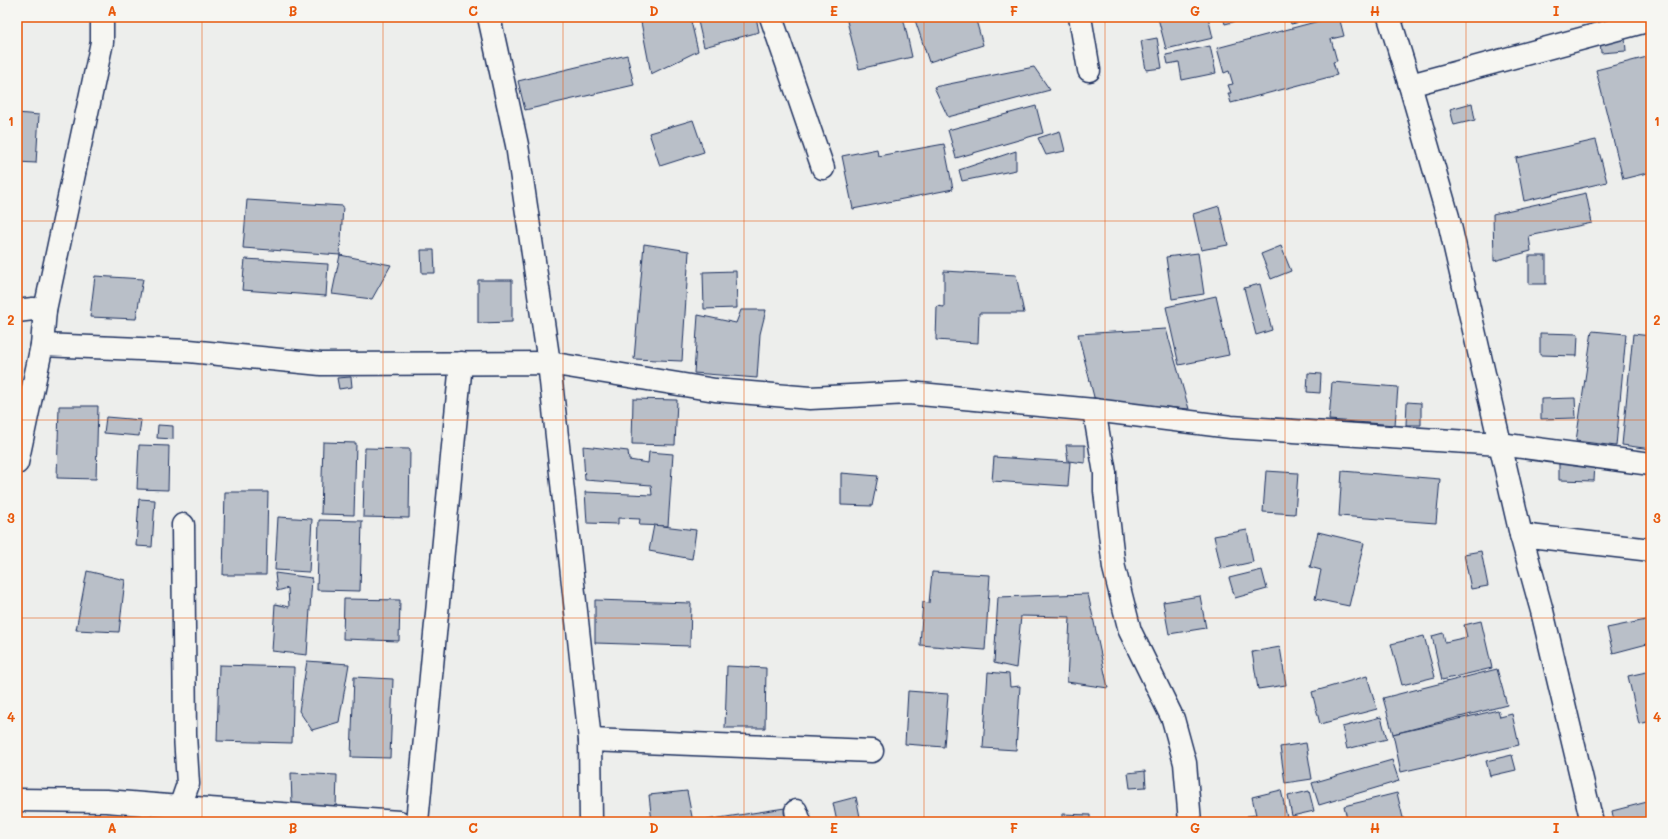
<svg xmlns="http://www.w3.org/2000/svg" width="1668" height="839" font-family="Mali,sans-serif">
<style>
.building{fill:#b9bfc8;stroke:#1b2f5e}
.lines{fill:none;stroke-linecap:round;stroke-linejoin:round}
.minor-casing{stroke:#1b2f5e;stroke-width:25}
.minor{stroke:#f6f6f2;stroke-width:22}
.grid{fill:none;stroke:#e8590c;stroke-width:1;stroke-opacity:0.55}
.neatline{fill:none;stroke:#e8590c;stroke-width:1.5}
.grid-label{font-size:13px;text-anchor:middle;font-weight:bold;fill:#e8590c}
</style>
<rect width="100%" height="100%" fill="#edeeec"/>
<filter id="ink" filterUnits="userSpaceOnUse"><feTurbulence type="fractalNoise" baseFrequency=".025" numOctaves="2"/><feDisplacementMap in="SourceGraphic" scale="8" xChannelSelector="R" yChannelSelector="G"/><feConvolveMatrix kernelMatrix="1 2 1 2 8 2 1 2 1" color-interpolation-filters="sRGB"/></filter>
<g filter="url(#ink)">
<g class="building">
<polygon points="640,17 690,17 698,51 651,74"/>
<polygon points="697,17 756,17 759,32 704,47"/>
<polygon points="846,17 903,17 912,57 859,69"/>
<polygon points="914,17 975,17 983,45 929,62"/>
<polygon points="1162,17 1208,17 1213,38 1166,49 1158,18"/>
<polygon points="1223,17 1252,17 1225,24"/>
<polygon points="1289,17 1324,17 1291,24"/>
<polygon points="1334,17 1339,17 1344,36 1331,39 1337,61 1333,62 1337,75 1231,103 1228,93 1231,93 1228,85 1233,84 1229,71 1224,73 1217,48"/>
<polygon points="1157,38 1162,68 1146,70 1141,41"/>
<polygon points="1625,38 1626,51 1601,53 1600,40"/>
<polygon points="1210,46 1216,73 1182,80 1179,62 1168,64 1166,55"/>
<polygon points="627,55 634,85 525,110 518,81"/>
<polygon points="1647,57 1651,73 1651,172 1623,179 1596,70"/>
<polygon points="1034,67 1050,90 948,117 934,87"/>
<polygon points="1472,103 1475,120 1454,125 1450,109"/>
<polygon points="1036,106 1043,133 956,158 948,130"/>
<polygon points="17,113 39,115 36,163 17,162"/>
<polygon points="693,120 704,152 660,166 649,133"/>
<polygon points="1060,131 1065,151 1046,155 1038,138"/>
<polygon points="1596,140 1607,182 1524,201 1516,158"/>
<polygon points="944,144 953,189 853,209 842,156 877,149 878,156"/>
<polygon points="1016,151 1016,170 962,181 959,170"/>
<polygon points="1586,193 1592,223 1529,236 1531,251 1494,261 1493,214"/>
<polygon points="247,200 343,206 340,255 243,248"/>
<polygon points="1219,206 1228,245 1201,250 1193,214"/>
<polygon points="644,244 689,251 682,361 634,359"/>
<polygon points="1281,246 1291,271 1271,279 1261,254"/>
<polygon points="421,250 434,250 435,273 422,273"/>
<polygon points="1198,253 1204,294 1172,299 1166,257"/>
<polygon points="340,255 391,265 372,299 332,294"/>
<rect x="1529" y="256" width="17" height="28"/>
<polygon points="245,259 328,264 326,296 242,290"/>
<polygon points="736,271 737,308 704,309 703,272"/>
<polygon points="944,271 1016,275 1024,313 979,313 978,343 936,340 937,306 944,307"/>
<polygon points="95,276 143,279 136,319 90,317"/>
<polygon points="478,280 512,280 512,322 478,323"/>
<polygon points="1260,284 1272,330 1256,335 1244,288"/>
<polygon points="1216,296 1229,355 1179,365 1166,307"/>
<polygon points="741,310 766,310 760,334 757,378 694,373 698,315 736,323"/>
<polygon points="1166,329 1189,409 1095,401 1078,334"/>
<polygon points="1592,331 1626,334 1616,446 1576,441"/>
<polygon points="1540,333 1578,334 1577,356 1540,355"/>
<polygon points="1633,334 1651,336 1651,449 1622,445"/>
<polygon points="1308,373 1321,374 1320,393 1307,392"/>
<polygon points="351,377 352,387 339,389 337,378"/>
<polygon points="1332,382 1398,387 1395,425 1329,420"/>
<polygon points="1575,398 1576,418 1541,419 1541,399"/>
<polygon points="633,399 677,400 675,445 632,444"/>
<polygon points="1407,402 1421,403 1421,425 1406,425"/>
<polygon points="59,406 98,406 96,479 57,478"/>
<polygon points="106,417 141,420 139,436 104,433"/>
<polygon points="158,425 173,426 173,439 157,438"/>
<polygon points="323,442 356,443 354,515 321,514"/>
<polygon points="139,445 169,446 168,490 137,489"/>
<polygon points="1066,445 1085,445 1085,463 1068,461"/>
<polygon points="583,446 628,451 629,460 648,463 649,452 673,454 668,526 639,525 640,519 618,518 618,524 587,523 585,492 652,495 651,485 585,480"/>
<polygon points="365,448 410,449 409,518 363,517"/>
<polygon points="994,457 1070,462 1068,486 992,481"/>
<polygon points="1559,462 1595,463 1594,481 1559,480"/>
<polygon points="1266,471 1298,473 1295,514 1263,512"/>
<polygon points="1342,471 1440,479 1436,523 1339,516"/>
<polygon points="841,473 878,476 872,506 841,505"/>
<polygon points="225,492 268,492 266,575 223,575"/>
<polygon points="139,499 155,500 152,547 136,546"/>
<polygon points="278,517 312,519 309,572 275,570"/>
<polygon points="319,520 362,521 360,591 317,590"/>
<polygon points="654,525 696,530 692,559 649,551"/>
<polygon points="1247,530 1253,562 1221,569 1214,536"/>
<polygon points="1318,532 1364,543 1349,606 1315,599 1321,570 1310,567"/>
<polygon points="1481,551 1488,586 1471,589 1464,554"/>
<polygon points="1262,570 1267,589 1235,598 1229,578"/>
<polygon points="87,571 125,580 119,632 76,630"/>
<polygon points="932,572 990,575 985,650 920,645 923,602 929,603"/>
<polygon points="275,573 312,578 307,655 272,651 275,604 289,607 288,588 277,591"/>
<polygon points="1088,594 1108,688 1067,682 1070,617 1021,616 1016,668 994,663 998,597"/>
<polygon points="1200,596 1206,628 1169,634 1163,602"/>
<polygon points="344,599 400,600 399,641 343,639"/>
<polygon points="595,600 691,603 690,646 595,643"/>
<polygon points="1651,619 1651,643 1613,653 1607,628"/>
<polygon points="1481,621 1492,668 1442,680 1432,636 1443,633 1445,642 1467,637 1464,625"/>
<polygon points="1424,636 1435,677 1402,685 1391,644"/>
<polygon points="1280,647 1286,685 1258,689 1252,652"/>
<polygon points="307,661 349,664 339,722 312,730 299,711"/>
<polygon points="219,665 294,667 292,743 217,741"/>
<polygon points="727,666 766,668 765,728 725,728"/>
<polygon points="1497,669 1507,705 1393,734 1383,698"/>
<polygon points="1651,671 1651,721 1639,724 1628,676"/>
<polygon points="988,672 1009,674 1010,687 1020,686 1016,750 983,748"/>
<polygon points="1367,676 1377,709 1320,724 1312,692"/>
<polygon points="354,677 393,679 390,758 351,757"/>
<polygon points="908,691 948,694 944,747 905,744"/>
<polygon points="1498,710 1500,717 1512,714 1519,745 1401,772 1393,734"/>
<polygon points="1381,717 1387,739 1347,749 1342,727"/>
<polygon points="1306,743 1312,779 1285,783 1280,747"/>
<polygon points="1512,755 1516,770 1490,776 1486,761"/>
<polygon points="1392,760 1399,781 1319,805 1312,783"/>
<polygon points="1145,771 1146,787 1130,788 1128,773"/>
<polygon points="291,773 337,775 336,808 292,804"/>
<polygon points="1281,790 1288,822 1248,822 1247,816 1256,815 1252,797"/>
<polygon points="687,791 693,822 785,808 787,822 652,822 649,795"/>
<polygon points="1309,791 1314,811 1292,816 1288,796"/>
<polygon points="1397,793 1404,822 1348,822 1344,806"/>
<polygon points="856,797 861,822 837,822 833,803"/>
<polygon points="1651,801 1651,822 1614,822 1612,811"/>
<polygon points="1062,814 1090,815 1090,822 1062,822"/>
</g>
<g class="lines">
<defs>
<g id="minor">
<polyline points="489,17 517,145 549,363 590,740 591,822"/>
<polyline points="771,17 823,168"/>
<polyline points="1080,17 1089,70"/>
<polyline points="1389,17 1410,85 1448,217 1521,535 1542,611 1592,822"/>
<polyline points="1410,85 1651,20"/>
<polyline points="17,311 33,309 45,310"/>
<polyline points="42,345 189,351 321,364 549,363 715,390 810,398 909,393 1094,410 1231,427 1500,444 1651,464"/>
<polyline points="1094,410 1105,473 1105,491 1114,568 1130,631 1173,719 1185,763 1190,822"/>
<polyline points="17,463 42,345 45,310 102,42 102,17"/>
<polyline points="1521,535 1651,550"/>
<polyline points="590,740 872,751"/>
<polyline points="17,800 106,801 180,807 188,784 185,735 183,525"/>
<polyline points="180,807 399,822"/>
<polyline points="796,811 800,822"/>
<polyline points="417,822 461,363"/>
</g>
</defs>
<use href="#minor" class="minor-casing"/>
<use href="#minor" class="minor"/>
</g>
</g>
<path class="grid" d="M202 17V822M383 17V822M563 17V822M744 17V822M924 17V822M1105 17V822M1285 17V822M1466 17V822M17 221H1651M17 420H1651M17 618H1651"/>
<rect width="1668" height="839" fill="none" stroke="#f6f6f2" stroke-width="44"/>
<rect x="22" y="22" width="1624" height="795" class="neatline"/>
<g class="grid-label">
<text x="112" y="16">A</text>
<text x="293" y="16">B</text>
<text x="473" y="16">C</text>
<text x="654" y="16">D</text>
<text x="834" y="16">E</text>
<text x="1014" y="16">F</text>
<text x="1195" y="16">G</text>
<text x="1375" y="16">H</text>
<text x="1556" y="16">I</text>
<text x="11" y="126">1</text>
<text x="1657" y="126">1</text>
<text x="11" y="325">2</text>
<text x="1657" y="325">2</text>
<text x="11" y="523">3</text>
<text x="1657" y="523">3</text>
<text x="11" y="722">4</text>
<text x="1657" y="722">4</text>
<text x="112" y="833">A</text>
<text x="293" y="833">B</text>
<text x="473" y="833">C</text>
<text x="654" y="833">D</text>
<text x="834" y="833">E</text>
<text x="1014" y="833">F</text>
<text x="1195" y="833">G</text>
<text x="1375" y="833">H</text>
<text x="1556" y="833">I</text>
</g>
</svg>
